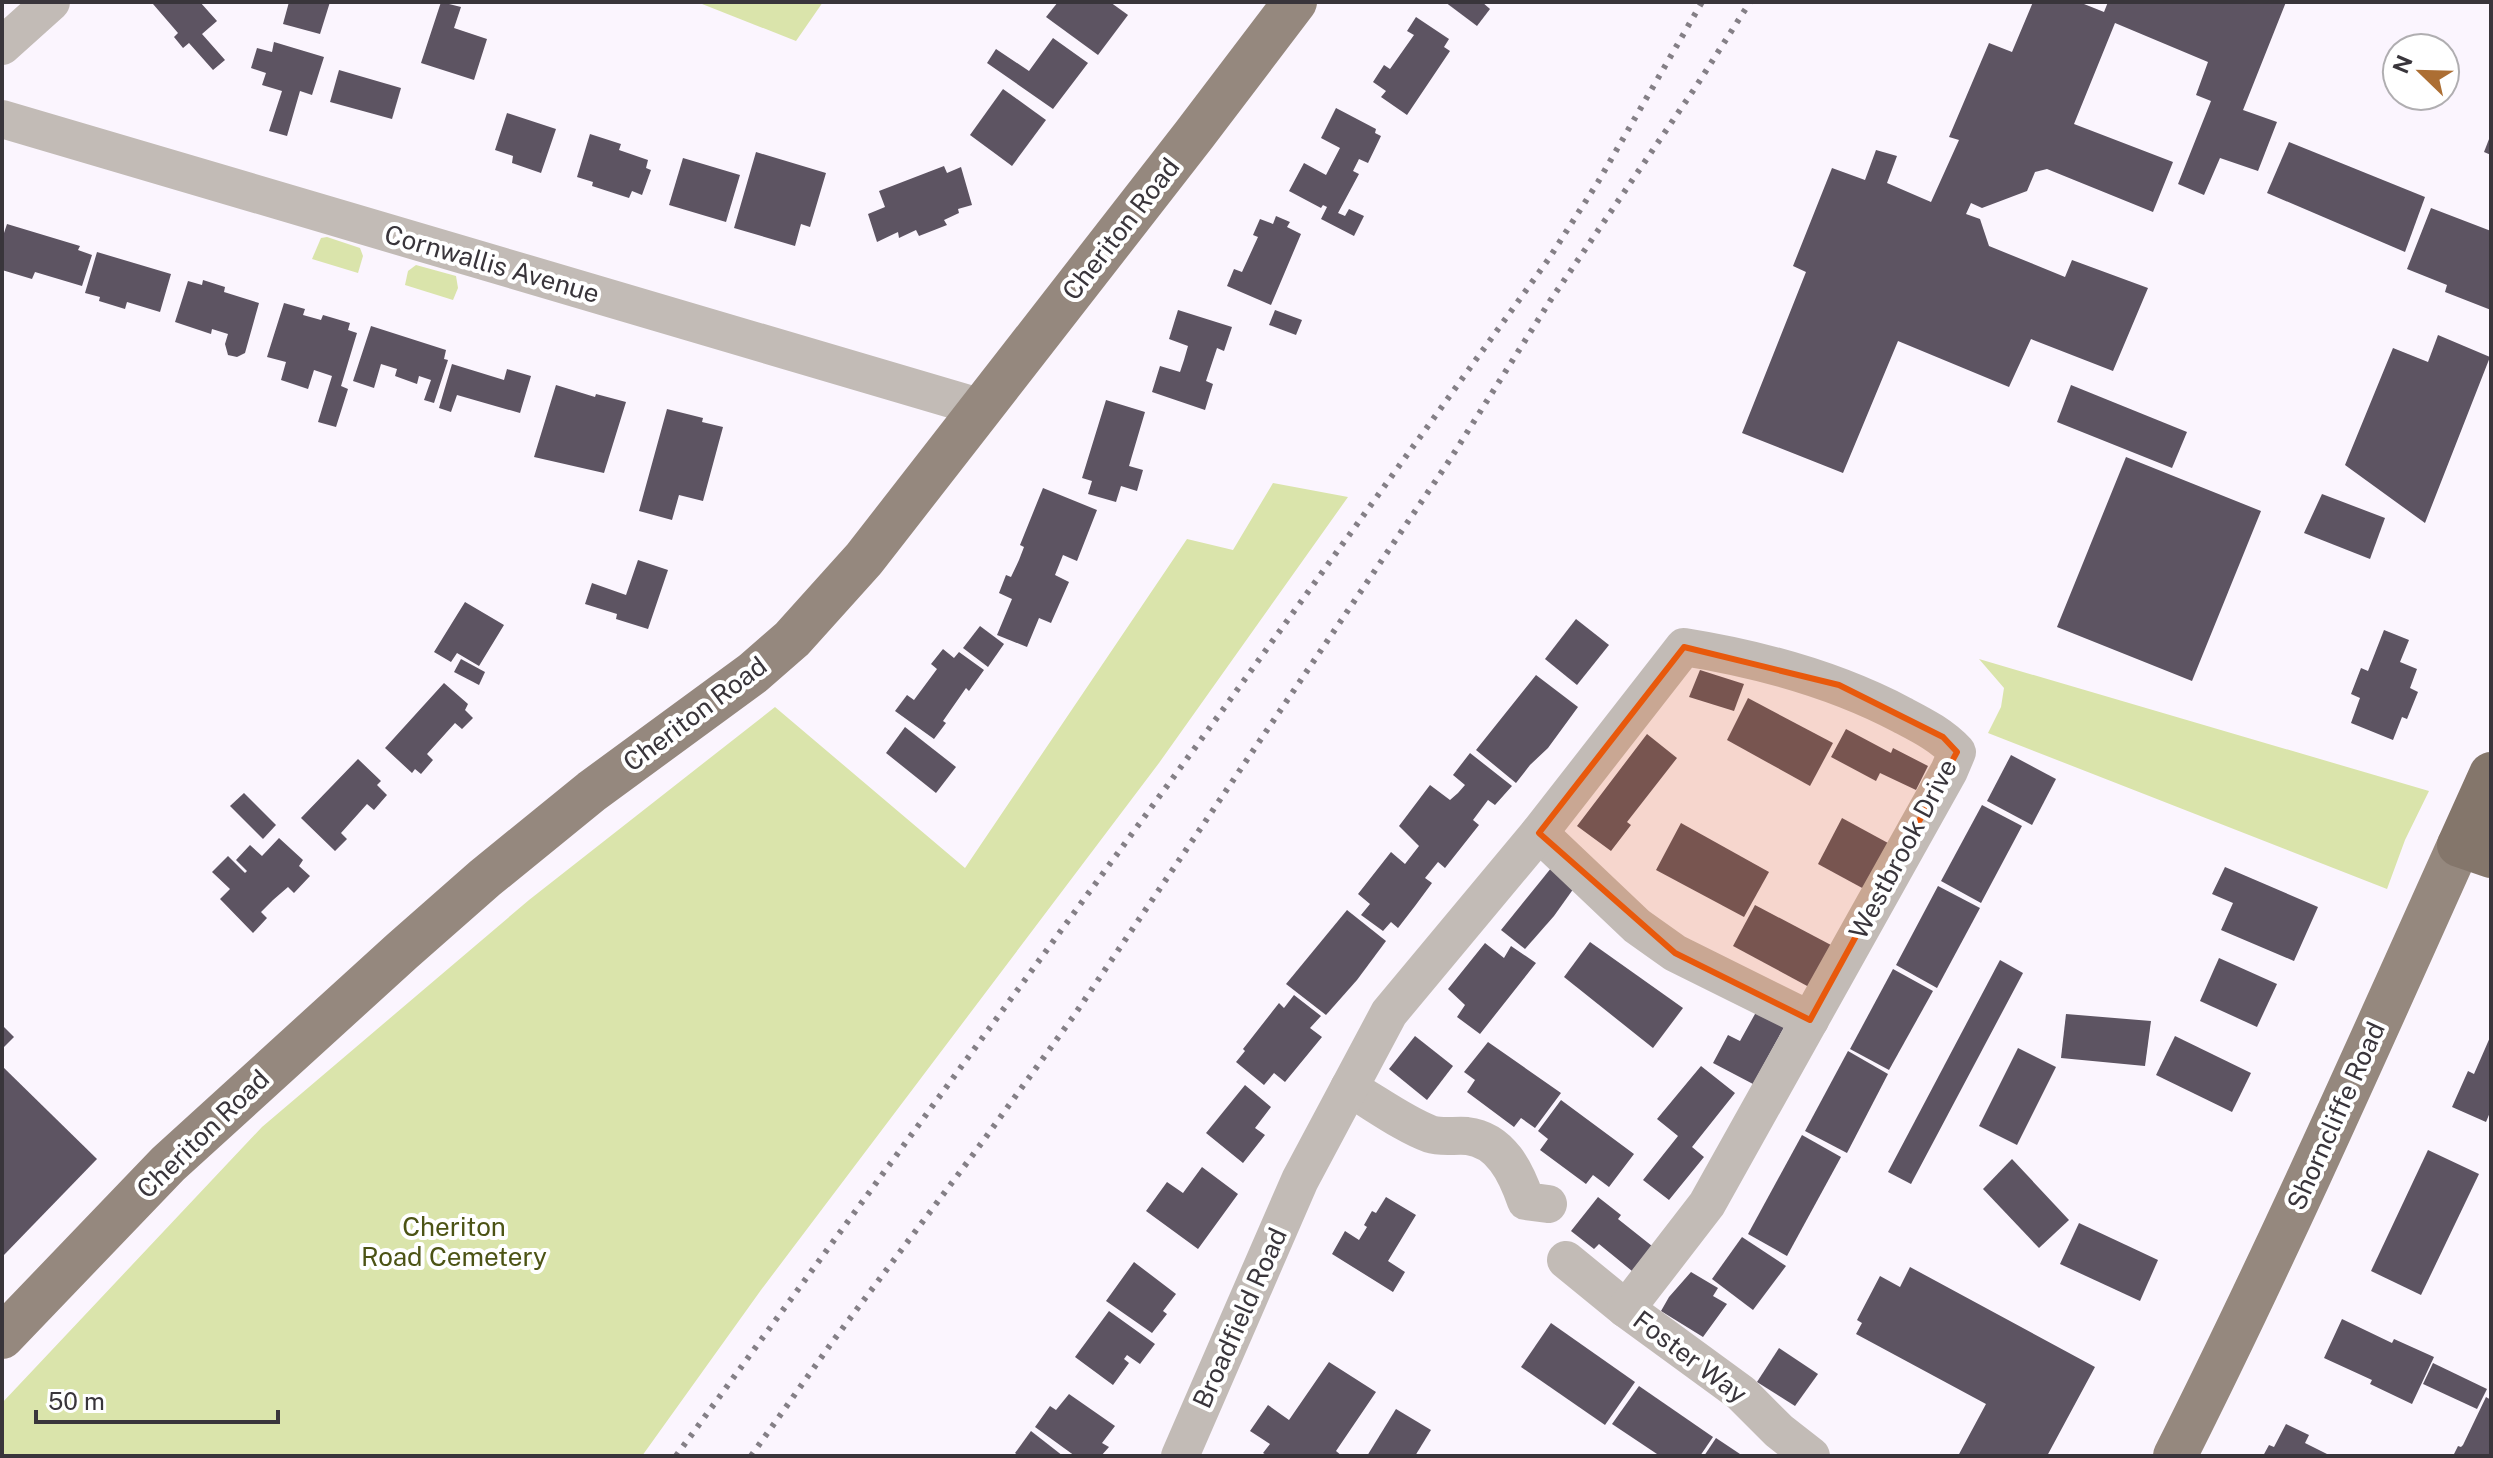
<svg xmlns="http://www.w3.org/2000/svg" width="2493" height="1458" font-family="'Public Sans',sans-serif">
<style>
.green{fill:#dae4ab}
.building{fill:#5d5462}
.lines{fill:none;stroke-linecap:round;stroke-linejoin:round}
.minor{stroke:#c2bbb6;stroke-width:38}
.major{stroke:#95887e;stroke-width:44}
.highway{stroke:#84766b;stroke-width:44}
.rail{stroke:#847f86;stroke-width:6;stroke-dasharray:4 8;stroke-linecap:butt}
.marked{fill:#e8590c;fill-opacity:0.2;stroke:#e8590c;stroke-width:6;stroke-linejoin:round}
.labels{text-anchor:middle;stroke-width:8;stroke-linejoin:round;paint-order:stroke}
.street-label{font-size:26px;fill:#39353b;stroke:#fff}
.park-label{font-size:26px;fill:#4c5315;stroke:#fff}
</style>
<rect width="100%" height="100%" fill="#fbf5fe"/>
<g class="green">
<polygon points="697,2 823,2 796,41"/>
<polygon points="327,237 360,248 363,256 358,273 312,259 321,238"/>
<polygon points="416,265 456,276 458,288 453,300 405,285 408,271"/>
<polygon points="1273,483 1348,497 1159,763 761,1290 642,1456 2,1456 2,1403 262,1127 529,900 775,707 965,868 1187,539 1233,550"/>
<polygon points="1979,659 2429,791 2405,840 2387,889 1988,733 2001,707 2004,688"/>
</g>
<g class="building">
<polygon points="155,2 200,2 217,21 202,34 225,60 213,70 189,43 183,48 174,37 178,33 153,4"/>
<polygon points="289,2 330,2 320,34 283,24"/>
<polygon points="441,2 461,7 454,28 487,39 474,80 421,63"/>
<polygon points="1058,2 1110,2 1128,15 1098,55 1046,17"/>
<polygon points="1445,2 1482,2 1490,9 1477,26"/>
<polygon points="2033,2 2079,2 2104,12 2108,2 2286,2 2243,110 2277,122 2258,171 2220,158 2204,195 2178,184 2211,101 2196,95 2208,62 2115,23 2074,124 2173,162 2153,212 2047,169 2035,172 2027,191 1982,208 1971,203 1966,214 1980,219 1989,246 2065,277 2072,260 2148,288 2113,371 2031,339 2009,387 1898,341 1843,473 1742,433 1806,272 1793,266 1832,168 1865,180 1876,150 1897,156 1887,183 1931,202 1959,140 1949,137 1989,43 2012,52"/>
<polygon points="1416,17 1449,39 1444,47 1450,51 1407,115 1381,97 1386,91 1373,82 1384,65 1390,69 1414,35 1407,31"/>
<polygon points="1053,38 1088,63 1053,109 987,63 996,49 1029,71"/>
<polygon points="274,42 324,57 312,95 300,91 287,136 269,131 282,91 262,85 266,73 251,68 257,48 272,52"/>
<polygon points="339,70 401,88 392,119 330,102"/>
<polygon points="1003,89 1046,120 1012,166 970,135"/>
<polygon points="1336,108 1376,129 1375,133 1381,136 1368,163 1359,159 1353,171 1359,174 1338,213 1345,216 1349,209 1364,216 1354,236 1321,219 1327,207 1323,205 1321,208 1289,191 1304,163 1326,175 1340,148 1321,138"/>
<polygon points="507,113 556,129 541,173 512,163 513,156 495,150"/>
<polygon points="590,134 621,144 619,150 648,160 646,168 651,170 642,195 632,191 629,198 592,186 593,182 577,177"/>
<polygon points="2491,134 2491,155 2484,152"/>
<polygon points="2289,142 2425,197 2405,252 2267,193"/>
<polygon points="756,152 826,173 810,227 801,224 795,246 734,228"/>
<polygon points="683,158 740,175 726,222 669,205"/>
<polygon points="944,166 947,173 961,167 972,205 958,209 959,213 944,220 947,225 919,236 916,230 899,238 898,232 877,242 868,214 885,207 879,191"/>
<polygon points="2431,208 2491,231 2491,310 2445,292 2447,285 2407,269"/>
<polygon points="1276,216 1290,222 1287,227 1301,234 1271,305 1227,286 1234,269 1242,272 1258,237 1253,235 1260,219 1273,224"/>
<polygon points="7,224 80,246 78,250 92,255 82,286 35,272 32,279 2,270 2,239"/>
<polygon points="97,252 171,274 160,312 127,302 125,309 99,301 100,297 85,293"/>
<polygon points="203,280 225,287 224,292 259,303 245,353 237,357 228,355 225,344 228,334 212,329 211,334 175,322 188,281 202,285"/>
<polygon points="284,303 305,309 303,315 321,320 323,315 350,323 348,330 357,333 341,386 348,389 336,427 318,422 332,376 314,370 308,389 281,380 286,362 267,357"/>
<polygon points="1178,310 1232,327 1224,351 1217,348 1206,381 1213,384 1205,410 1152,392 1160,366 1180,372 1184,360 1188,346 1169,339"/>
<polygon points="1275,310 1302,320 1296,335 1269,325"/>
<polygon points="371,326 446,350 444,359 448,360 434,403 424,400 431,380 419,376 417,384 395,376 397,369 381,364 374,388 353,381"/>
<polygon points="2438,335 2490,357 2425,523 2345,465 2393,348 2428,362"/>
<polygon points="452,364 504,380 507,369 531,376 520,413 457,395 451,412 439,408"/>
<polygon points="556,385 595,397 596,394 626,402 604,473 534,457"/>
<polygon points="2071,385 2187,432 2172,468 2057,422"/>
<polygon points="1106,400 1145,412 1129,466 1143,470 1137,491 1121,486 1116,502 1088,494 1092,481 1082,478"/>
<polygon points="667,409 703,418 702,422 723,427 703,501 679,495 672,520 639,511"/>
<polygon points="2126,457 2261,511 2192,681 2057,627"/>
<polygon points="1043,488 1097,510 1077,561 1063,555 1055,575 1069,582 1051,623 1039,618 1027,647 997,635 1012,599 999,593 1006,575 1011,577 1019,560 1024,547 1020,545"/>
<polygon points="2322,494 2385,518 2370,559 2304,533"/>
<polygon points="638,560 668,570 648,629 616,619 617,614 585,604 592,583 626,595"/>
<polygon points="465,602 504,625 479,666 457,653 451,662 434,652"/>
<polygon points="1576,619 1609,645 1577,685 1545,659"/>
<polygon points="980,626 1004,644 988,667 963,648"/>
<polygon points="2384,630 2409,640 2400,662 2417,669 2410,688 2418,692 2407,719 2402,717 2393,740 2351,723 2360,698 2351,694 2361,668 2368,671"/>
<polygon points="943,649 954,658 959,652 984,670 969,691 966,688 943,721 946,723 934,739 895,711 907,695 914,700 937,669 931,664"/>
<polygon points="461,659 485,672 479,685 454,672"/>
<polygon points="1700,670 1744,684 1734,711 1689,697"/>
<polygon points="1536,675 1578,707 1548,748 1530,765 1516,783 1476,750"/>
<polygon points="444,683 468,704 465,710 473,718 462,729 455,723 427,754 433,760 421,774 415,769 412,773 385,748"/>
<polygon points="1748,698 1833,743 1810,786 1727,740"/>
<polygon points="905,727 956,767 936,793 886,753"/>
<polygon points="1846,729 1891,753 1893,748 1928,766 1916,790 1880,773 1876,781 1831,757"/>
<polygon points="1647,734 1677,758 1627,822 1631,825 1611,851 1577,826"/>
<polygon points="1470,753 1512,786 1495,805 1488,800 1473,820 1479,825 1445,868 1438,862 1425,878 1432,883 1415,906 1398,928 1391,922 1383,931 1361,915 1370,904 1358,894 1391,852 1405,864 1419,846 1399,826 1430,785 1450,800 1458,793 1465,785 1453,775"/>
<polygon points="2011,755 2056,779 2032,825 1987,801"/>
<polygon points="358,759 381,781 377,785 387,795 374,810 367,804 341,833 347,839 335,851 301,818"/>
<polygon points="244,793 276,825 263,839 230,806"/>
<polygon points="1982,805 2022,826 1981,903 1941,881"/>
<polygon points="1842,818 1888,843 1864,889 1818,864"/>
<polygon points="1681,823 1769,872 1744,917 1656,870"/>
<polygon points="279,838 303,860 299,866 310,876 294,893 288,887 273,900 261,912 267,918 253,933 220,899 230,889 212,872 228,856 245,873 247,871 236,860 250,845 262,856"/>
<polygon points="1556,862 1579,881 1554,916 1525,949 1501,930"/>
<polygon points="2225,867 2318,907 2294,961 2221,930 2233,903 2212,894"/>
<polygon points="1938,886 1980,908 1937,988 1896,965"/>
<polygon points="1755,905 1831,945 1809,987 1733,946"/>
<polygon points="1347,910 1386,941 1357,980 1326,1015 1286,984"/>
<polygon points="1590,942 1683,1008 1653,1048 1564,977"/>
<polygon points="1485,943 1504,958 1511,946 1536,963 1480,1034 1457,1017 1465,1005 1448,989"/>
<polygon points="2219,958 2277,984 2257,1027 2200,1001"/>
<polygon points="2000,960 2023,973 1911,1184 1888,1172"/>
<polygon points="1893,969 1933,991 1889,1070 1850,1049"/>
<polygon points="1294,995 1321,1016 1310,1028 1322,1037 1285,1082 1274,1073 1264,1085 1236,1062 1245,1051 1243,1049 1279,1003 1284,1008"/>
<polygon points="1760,1005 1788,1020 1753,1084 1713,1063 1728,1035 1740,1041"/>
<polygon points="2066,1014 2151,1021 2145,1066 2061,1058"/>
<polygon points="2,1025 14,1037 2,1049"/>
<polygon points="2491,1035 2491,1110 2486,1122 2452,1107 2468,1071 2474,1074"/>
<polygon points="1415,1036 1453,1066 1427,1100 1389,1069"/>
<polygon points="2175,1036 2251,1073 2232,1112 2156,1075"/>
<polygon points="1488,1042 1561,1093 1535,1128 1521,1118 1514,1127 1467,1092 1475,1080 1464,1072"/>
<polygon points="2018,1048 2056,1067 2017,1145 1979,1126"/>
<polygon points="1848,1051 1888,1074 1847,1153 1805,1131"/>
<polygon points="2,1066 97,1159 2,1257"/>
<polygon points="1701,1066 1735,1093 1692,1147 1704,1157 1669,1200 1643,1180 1678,1136 1657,1119"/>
<polygon points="1245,1085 1271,1107 1255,1128 1265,1135 1243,1163 1206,1133"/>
<polygon points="1561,1100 1634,1154 1609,1187 1593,1175 1586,1184 1540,1150 1548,1139 1538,1131"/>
<polygon points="1802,1135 1841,1157 1787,1256 1748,1234"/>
<polygon points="2428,1150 2479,1174 2421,1295 2371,1271"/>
<polygon points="2012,1159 2069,1220 2039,1248 1983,1189"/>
<polygon points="1202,1167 1238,1194 1198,1249 1146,1211 1167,1182 1183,1193"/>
<polygon points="1386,1197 1416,1215 1388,1261 1405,1272 1393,1292 1332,1254 1345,1231 1359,1240 1367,1227 1364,1225 1372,1211 1376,1213"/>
<polygon points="1598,1197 1621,1215 1618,1219 1652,1246 1632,1271 1599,1244 1594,1249 1571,1231"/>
<polygon points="2079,1223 2158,1260 2140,1301 2060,1264"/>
<polygon points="1742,1237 1786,1266 1753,1310 1712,1279"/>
<polygon points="1134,1262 1176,1294 1163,1311 1167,1314 1152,1333 1106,1301"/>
<polygon points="1910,1267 2095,1367 2047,1456 1958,1456 1986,1404 1856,1334 1862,1323 1857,1320 1880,1276 1900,1287"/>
<polygon points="1691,1272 1718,1288 1713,1296 1727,1304 1703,1337 1661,1311 1669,1297"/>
<polygon points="1109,1311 1155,1344 1140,1364 1127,1355 1124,1359 1129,1363 1113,1385 1075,1357"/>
<polygon points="2342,1319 2392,1343 2394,1339 2434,1357 2412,1404 2370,1384 2372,1380 2324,1358"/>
<polygon points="1551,1323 1635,1382 1605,1425 1521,1367"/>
<polygon points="1779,1348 1818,1374 1795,1406 1757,1382"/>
<polygon points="1329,1362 1376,1392 1336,1451 1342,1456 1268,1456 1263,1453 1270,1444 1250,1431 1268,1405 1289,1420"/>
<polygon points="2433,1363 2487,1389 2477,1409 2423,1384"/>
<polygon points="1639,1386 1713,1437 1700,1456 1660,1456 1612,1424"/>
<polygon points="1069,1394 1115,1426 1102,1443 1109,1447 1101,1456 1075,1456 1035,1427 1050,1406 1056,1410"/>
<polygon points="2486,1397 2491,1400 2491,1456 2453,1456 2458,1446 2461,1447 2463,1445"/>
<polygon points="1396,1409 1431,1430 1415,1456 1367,1456"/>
<polygon points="2286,1424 2309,1435 2305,1443 2327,1454 2326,1456 2263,1456 2269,1445 2274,1447"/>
<polygon points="1031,1431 1063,1456 1019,1456 1015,1453"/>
<polygon points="1716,1438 1743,1456 1704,1456"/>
</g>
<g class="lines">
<g class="minor">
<polyline points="2,46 51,2"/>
<polyline points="2,119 982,408"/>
<polyline points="1539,833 1637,926 1675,953 1810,1020"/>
<path d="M1349 1088C1374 1102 1403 1124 1430 1134 1442 1138 1454 1135 1467 1136 1501 1140 1516 1172 1526 1201L1548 1204"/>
<polyline points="1566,1260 1626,1309 1741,1393 1779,1431 1811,1456"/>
<path d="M1180 1456 1300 1180 1389 1013 1539 833 1684 647C1759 659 1834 679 1902 715 1923 726 1941 735 1957 752L1949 771 1707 1204 1626 1309"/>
</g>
<g class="major">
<polyline points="2,1337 168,1164 402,951 485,878 592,791 753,673 792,639 864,559 1194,135 1295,2"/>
<path d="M2175 1456C2276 1255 2367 1050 2459 845"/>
</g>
<polyline class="highway" points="2491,774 2459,845 2491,856"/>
<g class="rail">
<polyline points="676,1456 1219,715 1548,260 1598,182 1702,2"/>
<polyline points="751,1456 833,1341 975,1152 1073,1017 1449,461 1550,301 1697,85 1750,2"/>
</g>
</g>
<path class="marked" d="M1684 647 1839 685 1943 737 1957 752 1810 1020 1675 953 1539 833Z"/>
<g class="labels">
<g class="street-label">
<text transform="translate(1121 229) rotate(-52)" y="9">Cheriton Road</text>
<text transform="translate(492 264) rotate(16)" y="9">Cornwallis Avenue</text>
<text transform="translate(695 714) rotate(-37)" y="9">Cheriton Road</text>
<text transform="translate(1903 849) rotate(-62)" y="9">Westbrook Drive</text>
<text transform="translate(2336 1116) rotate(-66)" y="9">Shorncliffe Road</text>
<text transform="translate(203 1134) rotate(-44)" y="9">Cheriton Road</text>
<text transform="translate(1240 1318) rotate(-66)" y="9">Broadfield Road</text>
<text transform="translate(1690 1357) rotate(37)" y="9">Foster Way</text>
</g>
<g class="park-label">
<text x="454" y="1236">Cheriton<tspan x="454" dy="30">Road Cemetery</tspan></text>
</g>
</g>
<rect width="2493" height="1458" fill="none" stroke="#39353b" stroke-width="8"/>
<g transform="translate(2421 72) rotate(293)"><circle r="38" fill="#ffffff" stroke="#b0aeb1" stroke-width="2"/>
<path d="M0-6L14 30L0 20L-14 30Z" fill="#ac6e33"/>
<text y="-12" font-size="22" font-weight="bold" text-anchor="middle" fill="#39353b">N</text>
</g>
<path d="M36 1410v12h242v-12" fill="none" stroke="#39353b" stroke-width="4"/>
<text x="48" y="1410" font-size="24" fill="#39353b" stroke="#ffffff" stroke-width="6" paint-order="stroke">50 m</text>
</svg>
